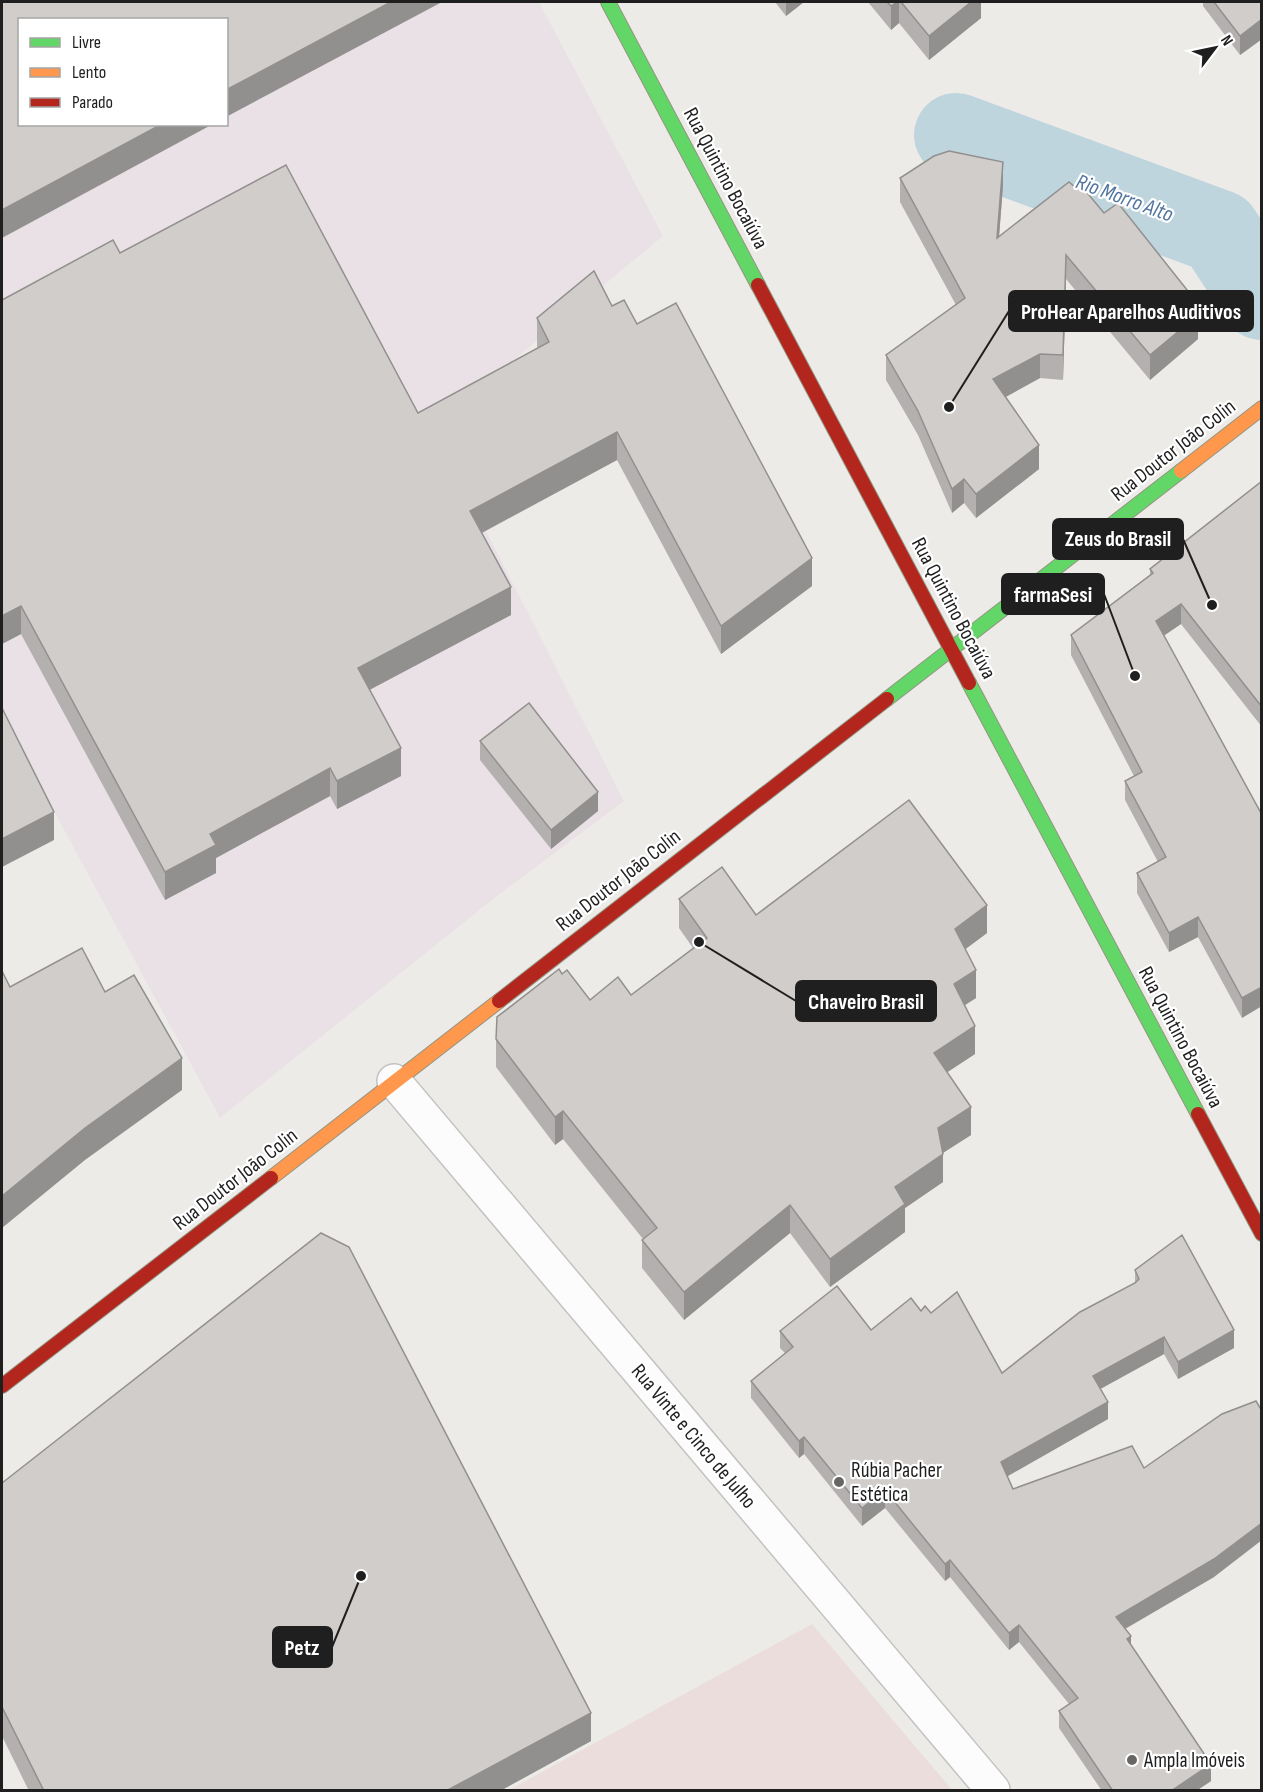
<svg xmlns="http://www.w3.org/2000/svg" width="1263" height="1792" font-family="'Sofia Sans Condensed',sans-serif">
<style>
.commercial{fill:#eadddb}
.industrial{fill:#eae1e6;fill-rule:evenodd}
.lines{fill:none;stroke-linecap:round;stroke-linejoin:round}
.river{stroke:#bed5dd;stroke-width:84}
.street-casing{stroke:#c3c2c0;stroke-width:36}
.fast-casing{stroke:#939581;stroke-width:16}
.slow-casing{stroke:#939581;stroke-width:16}
.jam-casing{stroke:#939581;stroke-width:16}
.street{stroke:#fcfcfc;stroke-width:33}
.fast{stroke:#63d668;stroke-width:14}
.slow{stroke:#ff974d;stroke-width:14}
.jam{stroke:#b3261e;stroke-width:14}
.wall{fill:#b3b0af}
.shaded-wall{fill:#92908e}
.building{fill:#d0cdcb;stroke:#92908e;stroke-width:1.5}
.poi-dot{fill:#676665;stroke:#fff;stroke-width:2}
.labels{text-anchor:middle;stroke-width:4.5;stroke-linejoin:round;paint-order:stroke}
.street-label{font-size:21px;fill:#1f1f1f;stroke:#fff}
.poi-label{font-size:21px;fill:#1f1f1f;stroke:#fff;text-anchor:start}
.water-label{font-size:22px;font-style:italic;fill:#51759f;stroke:#fff}
.leader{fill:none;stroke:#1f1f1f;stroke-width:2}
.callout-dot{fill:#1f1f1f;stroke:#fff;stroke-width:2}
.callout{fill:#1f1f1f;stroke:#1f1f1f;stroke-width:2}
.callout-label{font-size:22px;text-anchor:middle;font-weight:bold;fill:#fff}
</style>
<rect width="100%" height="100%" fill="#edebe8"/>
<polygon class="commercial" points="812,1624 952,1790 509,1790"/>
<path class="industrial" d="M2 2H539L663 236 433 427 624 801 493 899 220 1118 2 715ZM20 20H226V124H20Z"/>
<g class="lines">
<polyline class="river" points="956,135 1219,232 1262,298"/>
<defs>
<polyline id="street" points="394,1081 993,1790"/>
<g id="fast">
<polyline points="608,2 758,285"/>
<polyline points="969,683 1198,1114"/>
<polyline points="887,699 1181,471"/>
</g>
<g id="slow">
<polyline points="1181,471 1262,408"/>
<polyline points="271,1178 499,1001"/>
</g>
<g id="jam">
<polyline points="758,285 969,683"/>
<polyline points="499,1001 887,699"/>
<polyline points="1198,1114 1262,1234"/>
<polyline points="2,1386 271,1178"/>
</g>
</defs>
<use href="#street" class="street-casing"/>
<use href="#fast" class="fast-casing"/>
<use href="#slow" class="slow-casing"/>
<use href="#jam" class="jam-casing"/>
<use href="#street" class="street"/>
<use href="#fast" class="fast"/>
<use href="#slow" class="slow"/>
<use href="#jam" class="jam"/>
</g>
<g class="wall">
<polygon points="775,2 804,2 786,16"/>
<polygon points="868,2 981,2 981,18 929,60 899,23 891,30"/>
<polygon points="1203,2 1262,2 1262,39 1240,55 1203,6"/>
<polygon points="900,178 1003,186 999,237 1069,182 1199,330 1198,330 1198,339 1150,380 1066,279 1063,380 1040,378 1005,397 1039,469 976,518 964,503 952,513 918,435 886,380 886,355 956,305 900,202"/>
<polygon points="120,253 418,413 538,348 537,346 537,318 612,306 637,324 812,586 721,654 617,460 482,533 511,615 369,690 401,776 337,809 330,796 216,858 216,873 165,900 21,634 2,644"/>
<polygon points="1262,481 1262,727 1181,624 1163,636 1262,815 1242,1018 1198,937 1169,952 1137,893 1137,873 1158,862 1125,800 1125,781 1134,776 1071,655 1071,635 1150,575 1150,569"/>
<polygon points="480,741 598,811 551,849 480,760"/>
<polygon points="679,899 756,915 987,933 965,949 976,998 965,1005 975,1054 947,1072 971,1135 943,1153 943,1182 905,1208 905,1232 830,1287 790,1233 684,1320 642,1268 642,1240 643,1239 563,1139 555,1145 496,1067 496,1039 562,974 590,1000 631,995 693,948 679,928"/>
<polygon points="1135,1270 1234,1348 1178,1379 1164,1354 1100,1389 1108,1419 1007,1476 1013,1489 1144,1468 1214,1577 1125,1629 1131,1646 1211,1781 1196,1791 1102,1791 1059,1728 1059,1711 1069,1704 1019,1642 1009,1650 950,1577 945,1581 885,1508 862,1526 804,1454 799,1458 751,1398 751,1381 785,1353 780,1348 780,1331 871,1330 921,1311 931,1313 1002,1373 1135,1282"/>
<polygon points="2,1483 591,1741 500,1791 29,1791 2,1736"/>
</g>
<g class="shaded-wall">
<polygon points="391,2 442,2 226,117 226,90"/>
<polygon points="786,2 804,2 786,16"/>
<polygon points="897,2 899,2 899,23 891,30 891,6"/>
<polygon points="971,2 981,2 981,18 929,60 929,36"/>
<polygon points="1262,19 1262,39 1240,55 1240,36"/>
<polygon points="162,124 213,124 2,238 2,210"/>
<polygon points="1003,162 1003,186 997,262 997,238"/>
<polygon points="1066,255 1066,279 1063,380 1063,355"/>
<polygon points="1199,305 1199,330 1198,330 1198,339 1150,380 1150,355 1194,310"/>
<polygon points="1040,354 1040,378 993,404 993,379"/>
<polygon points="617,432 617,460 470,539 470,511"/>
<polygon points="1039,445 1039,469 976,518 976,494"/>
<polygon points="964,479 964,503 952,513 952,489"/>
<polygon points="812,558 812,586 721,654 721,626"/>
<polygon points="511,587 511,615 358,696 358,668"/>
<polygon points="1181,604 1181,624 1156,641 1156,621"/>
<polygon points="21,606 21,634 2,644 2,616"/>
<polygon points="401,748 401,776 337,809 337,781"/>
<polygon points="330,768 330,796 216,858 216,873 165,900 165,872 210,834"/>
<polygon points="598,792 598,811 551,849 551,830"/>
<polygon points="54,812 54,840 2,867 2,839"/>
<polygon points="987,905 987,933 955,957 955,929"/>
<polygon points="1198,917 1198,937 1169,952 1169,933"/>
<polygon points="976,970 976,998 954,1012 954,984"/>
<polygon points="1262,987 1262,1006 1242,1018 1242,998"/>
<polygon points="975,1026 975,1054 934,1081 934,1053"/>
<polygon points="182,1058 182,1090 85,1160 2,1228 2,1196 85,1128"/>
<polygon points="971,1107 971,1135 938,1156 938,1128"/>
<polygon points="563,1111 563,1139 555,1145 555,1117"/>
<polygon points="943,1154 943,1182 905,1208 905,1232 830,1287 830,1259 895,1187"/>
<polygon points="790,1205 790,1233 684,1320 684,1292"/>
<polygon points="1234,1330 1234,1348 1178,1379 1178,1362"/>
<polygon points="1164,1337 1164,1354 1093,1393 1093,1376"/>
<polygon points="1108,1402 1108,1419 1001,1480 1001,1462"/>
<polygon points="804,1437 804,1454 799,1458 799,1441"/>
<polygon points="885,1490 885,1508 862,1526 862,1508"/>
<polygon points="1262,1523 1262,1540 1214,1577 1116,1634 1116,1617"/>
<polygon points="950,1560 950,1577 945,1581 945,1564"/>
<polygon points="1019,1625 1019,1642 1009,1650 1009,1633"/>
<polygon points="1131,1636 1131,1653 1127,1639"/>
<polygon points="591,1713 591,1741 500,1791 446,1791"/>
<polygon points="1211,1764 1211,1781 1196,1791 1171,1791"/>
</g>
<g class="building">
<polygon points="2,2 391,2 226,90 226,20 20,20 20,124 162,124 2,210"/>
<polygon points="887,2 897,2 891,6"/>
<polygon points="901,2 971,2 929,36"/>
<polygon points="1214,2 1262,2 1262,19 1240,36"/>
<polygon points="949,151 1003,162 997,238 1069,182 1075,187 1079,183 1104,213 1118,203 1199,305 1194,310 1198,315 1150,355 1066,255 1063,355 1040,354 993,379 1039,445 976,494 964,479 952,489 918,411 886,355 965,298 900,178 934,156"/>
<polygon points="286,165 418,413 549,342 537,318 594,271 612,306 624,300 637,324 676,303 812,558 721,626 617,432 470,511 511,587 358,668 401,748 337,781 330,768 210,834 216,845 165,872 21,606 2,616 2,300 113,240 120,253"/>
<polygon points="1262,481 1262,707 1181,604 1156,621 1262,815 1262,987 1242,998 1198,917 1169,933 1137,873 1166,857 1125,781 1142,772 1071,635 1153,573 1150,569"/>
<polygon points="529,703 598,792 551,830 480,741"/>
<polygon points="2,708 54,812 2,839"/>
<polygon points="909,800 987,905 955,929 976,970 954,984 975,1026 934,1053 971,1107 938,1128 943,1154 895,1187 905,1204 830,1259 790,1205 684,1292 642,1240 657,1228 563,1111 555,1117 496,1039 497,1017 559,969 562,974 567,970 590,1000 618,977 631,995 707,938 679,899 722,867 756,915"/>
<polygon points="82,948 105,992 134,975 182,1058 85,1128 2,1196 2,971 10,987"/>
<polygon points="321,1233 349,1247 591,1713 446,1791 44,1791 2,1707 2,1483"/>
<polygon points="1182,1235 1234,1330 1178,1362 1164,1337 1093,1376 1108,1402 1001,1462 1013,1489 1132,1446 1144,1468 1222,1414 1256,1401 1262,1411 1262,1523 1214,1559 1116,1617 1131,1636 1127,1639 1211,1764 1171,1791 1113,1791 1059,1711 1078,1698 1019,1625 1009,1633 950,1560 945,1564 885,1490 862,1508 804,1437 799,1441 751,1381 793,1347 780,1331 837,1286 871,1330 911,1298 921,1311 925,1306 931,1313 957,1292 1002,1373 1080,1312 1135,1283 1139,1279 1135,1270"/>
</g>
<g class="poi-dot">
<circle cx="839" cy="1482" r="6"/>
<circle cx="1132" cy="1760" r="6"/>
</g>
<g class="labels">
<g class="street-label">
<text transform="translate(726 178) rotate(62)" y="7">Rua Quintino Bocaiúva</text>
<text transform="translate(1173 450) rotate(-38)" y="7">Rua Doutor João Colin</text>
<text transform="translate(954 608) rotate(62)" y="7">Rua Quintino Bocaiúva</text>
<text transform="translate(618 880) rotate(-38)" y="7">Rua Doutor João Colin</text>
<text transform="translate(1181 1037) rotate(62)" y="7">Rua Quintino Bocaiúva</text>
<text transform="translate(235 1179) rotate(-38)" y="7">Rua Doutor João Colin</text>
<text transform="translate(694 1436) rotate(50)" y="7">Rua Vinte e Cinco de Julho</text>
</g>
<g class="poi-label">
<text x="851" y="1477">Rúbia Pacher<tspan x="851" dy="24">Estética</tspan></text>
<text x="1144" y="1767">Ampla Imóveis</text>
</g>
<g class="water-label">
<text transform="translate(1125 197) rotate(20)" y="8">Rio Morro Alto</text>
</g>
</g>
<path class="leader" d="M949 407L1009 311M1212 605L1183 539M1135 676L1104 594M699 942L796 1001M361 1576L332 1647"/>
<g class="callout-dot">
<circle cx="949" cy="407" r="6"/>
<circle cx="1212" cy="605" r="6"/>
<circle cx="1135" cy="676" r="6"/>
<circle cx="699" cy="942" r="6"/>
<circle cx="361" cy="1576" r="6"/>
</g>
<g class="callout">
<rect x="1009" y="291" width="244" height="40" rx="6"/>
<rect x="1053" y="519" width="130" height="40" rx="6"/>
<rect x="1002" y="574" width="102" height="40" rx="6"/>
<rect x="796" y="981" width="140" height="40" rx="6"/>
<rect x="273" y="1627" width="59" height="40" rx="6"/>
</g>
<g class="callout-label">
<text x="1131" y="319">ProHear Aparelhos Auditivos</text>
<text x="1118" y="546">Zeus do Brasil</text>
<text x="1053" y="602">farmaSesi</text>
<text x="866" y="1009">Chaveiro Brasil</text>
<text x="302" y="1655">Petz</text>
</g>
<rect width="1263" height="1792" fill="none" stroke="#1f1f1f" stroke-width="6"/>
<rect x="18" y="18" width="210" height="108" fill="#ffffff" stroke="#a5a5a5" stroke-width="1.5"/>
<rect x="30" y="38" width="30" height="9" fill="#63d668" stroke="#a5a5a5" stroke-width="1.5"/>
<text x="72" y="48" font-size="18" fill="#1f1f1f">Livre</text>
<rect x="30" y="68" width="30" height="9" fill="#ff974d" stroke="#a5a5a5" stroke-width="1.5"/>
<text x="72" y="78" font-size="18" fill="#1f1f1f">Lento</text>
<rect x="30" y="98" width="30" height="9" fill="#b3261e" stroke="#a5a5a5" stroke-width="1.5"/>
<text x="72" y="108" font-size="18" fill="#1f1f1f">Parado</text>
<g transform="translate(1215 48) rotate(58)" stroke="#ffffff" stroke-width="4.5" paint-order="stroke">
<path d="M0-4.5L10 22L0 15L-10 22Z" fill="#1f1f1f"/>
<text y="-9" font-size="16" font-weight="bold" text-anchor="middle" fill="#1f1f1f">N</text>
</g>
</svg>
